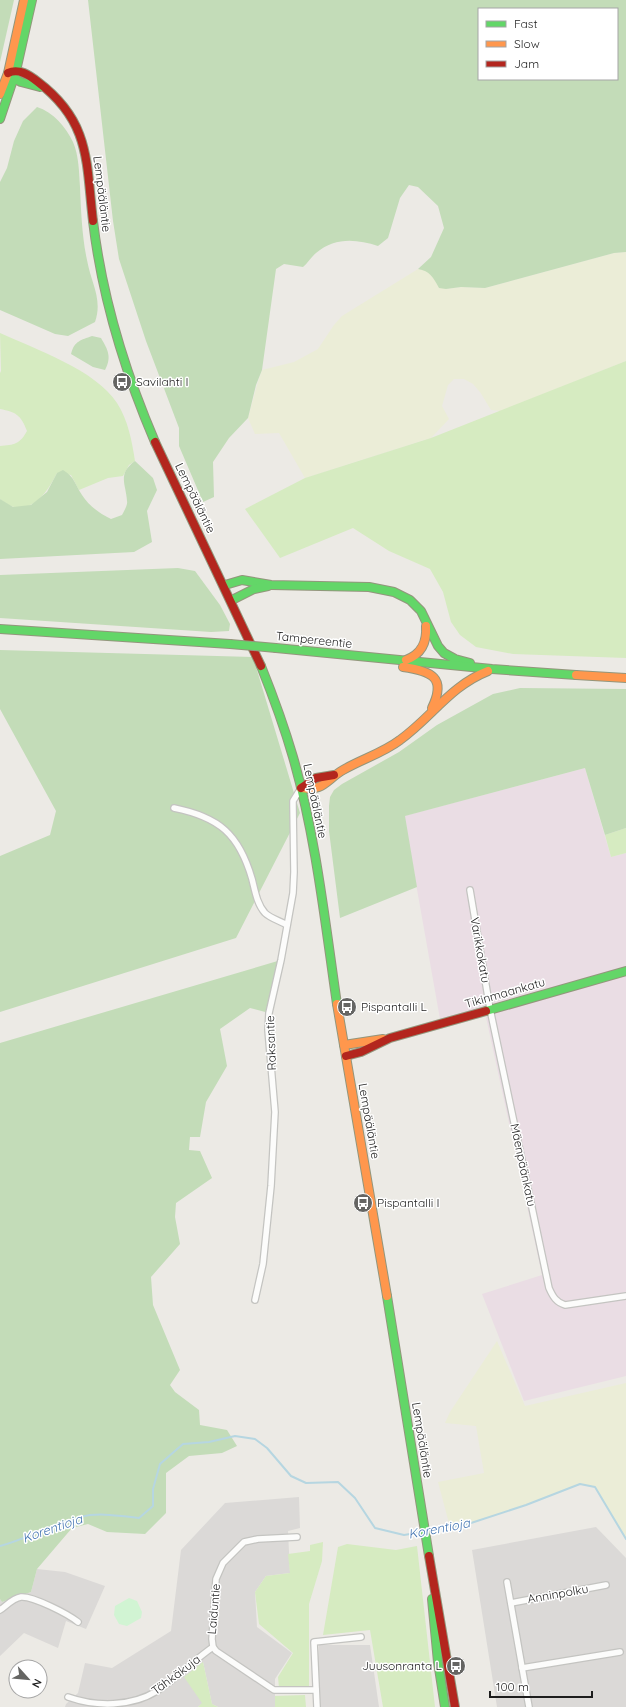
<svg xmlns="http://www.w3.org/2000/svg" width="626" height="1707" font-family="Quicksand,sans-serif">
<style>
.residential{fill:#dbd9d7}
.industrial{fill:#eadde4}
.farmland{fill:#ebedd7}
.grass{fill:#d6ebc1}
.forest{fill:#c3dcb8;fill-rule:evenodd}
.park{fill:#d1f4d3}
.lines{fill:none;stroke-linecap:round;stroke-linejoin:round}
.stream{stroke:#b6d6e1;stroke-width:2}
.street-casing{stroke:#c4c4c1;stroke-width:8}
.fast-casing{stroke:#93967c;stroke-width:10}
.slow-casing{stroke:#93967c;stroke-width:10}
.jam-casing{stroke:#93967c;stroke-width:10}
.street{stroke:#fcfcfb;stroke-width:5.5}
.fast{stroke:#63d668;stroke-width:8}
.slow{stroke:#ff974d;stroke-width:8}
.jam{stroke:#b3261e;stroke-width:8}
.fast-bridge-casing{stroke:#93967c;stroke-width:10;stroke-linecap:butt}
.fast-bridge{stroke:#63d668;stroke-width:8}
.labels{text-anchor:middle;stroke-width:3;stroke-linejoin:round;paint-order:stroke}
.street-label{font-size:12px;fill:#1d1d1d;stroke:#fff}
.poi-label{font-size:12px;fill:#1d1d1d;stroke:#fff;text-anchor:start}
.water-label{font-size:13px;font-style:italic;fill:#4475b2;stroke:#fff}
</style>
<rect width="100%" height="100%" fill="#eceae5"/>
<g class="residential">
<polygon points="299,1497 300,1528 288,1531 290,1573 266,1576 255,1592 257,1627 292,1653 275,1679 275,1707 218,1707 212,1704 203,1662 203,1703 198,1707 65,1707 66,1704 78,1693 85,1663 112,1668 171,1631 181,1550 225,1503"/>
<polygon points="596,1527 626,1558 626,1707 497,1707 472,1550"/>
<polygon points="37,1569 65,1572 105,1586 86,1629 66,1621 58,1648 24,1633 0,1656 0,1599 2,1602 31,1592"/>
<polygon points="319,1645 370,1645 379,1707 314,1707"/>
</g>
<polygon class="industrial" points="585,768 611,857 626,853 626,1376 524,1401 482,1294 542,1275 484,1008 440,1019 404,816"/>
<g class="farmland">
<polygon points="626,252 626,361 501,411 491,410 480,392 473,384 464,379 454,379 448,385 442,406 449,419 431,438 305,478 279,433 255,434 248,418 257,385 262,370 294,362 318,349 334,325 342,316 418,269 426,270 446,289 461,287 485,288 614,253"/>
<polygon points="497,1341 525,1406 626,1383 626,1539 595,1487 580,1484 526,1505 468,1524 450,1527 438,1482 484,1473 476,1426 445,1423 450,1412"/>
</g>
<g class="grass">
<path d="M0 333C35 349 96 370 117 403 128 420 132 441 135 461L129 465 123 476 108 478 79 490 71 475 57 473C48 490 36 511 14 507 9 506 4 502 0 499V446C14 445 20 444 27 431 21 415 16 412 0 409V373L1 371Z"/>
<polygon points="626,361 626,658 513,654 476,647 460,635 451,622 443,592 430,569 389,551 353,528 280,558 245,509 305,478 431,438"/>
<polygon points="626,828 626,853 611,857 605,835"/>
<polygon points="323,1542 322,1561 309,1604 309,1687 279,1688 278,1677 293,1653 259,1624 255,1592 266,1576 290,1573 288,1554 310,1551 310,1545"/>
<polygon points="347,1544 396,1550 417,1546 435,1707 383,1707 370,1630 323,1635 338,1547"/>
<polygon points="203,1662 212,1704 218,1707 198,1707 202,1703 184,1677"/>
<polygon points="305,1695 306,1707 275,1707 275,1696"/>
</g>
<g class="forest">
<polygon points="0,0 14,0 0,62"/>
<path d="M88 0H626V252L614 253 485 288 461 287 446 289 439 288C433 277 430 271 418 269L431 257 444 228 438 206 418 187 409 185 400 198 388 238 378 246C356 239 335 237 316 253 311 257 308 263 303 267L284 264 276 269 262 370 256 385 248 418 229 438 213 462 214 497 203 502 179 446V428L146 341 119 259 113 221ZM479 9H617V79H479Z"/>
<path d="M37 107C53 112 66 127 73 142 79 156 79 172 80 187 81 211 82 237 87 260 91 283 103 299 95 322L68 336 55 334 0 310V182L7 168 14 141 23 121Z"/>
<path d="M92 336 101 338C108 350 112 357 105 370L93 367 71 354C74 341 81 340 92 336Z"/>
<path d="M135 461 153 478 157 490 147 511 152 542 134 552 0 559V499L13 507 31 505 47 492 57 473 63 470C75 477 75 485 82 495 89 506 99 513 111 519L122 515C124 511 128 505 127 501 126 484 117 474 135 461Z"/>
<polygon points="178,568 195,571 220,605 230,624 229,631 211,632 0,618 0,575"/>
<polygon points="0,650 253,657 300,813 236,938 0,1012 0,856 50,835 56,811 0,709"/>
<polygon points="520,688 626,689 626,828 605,835 585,768 405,816 417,887 340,918 329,831 329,806 330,797 334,790 342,784 399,752 437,725 493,694"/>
<polygon points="281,960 269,1013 250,1008 220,1029 227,1066 206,1102 200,1137 190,1137 189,1150 200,1151 212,1178 176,1203 175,1217 180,1244 151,1277 153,1305 180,1370 170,1385 175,1392 199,1410 200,1425 227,1430 237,1446 222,1453 189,1456 166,1473 166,1513 145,1534 107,1532 88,1524 72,1528 37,1569 31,1592 2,1602 0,1599 0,1043"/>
</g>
<polygon class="park" points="129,1598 137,1601 142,1612 141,1618 127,1626 119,1624 114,1615 115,1606"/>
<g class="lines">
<g class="stream">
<polyline points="426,1531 468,1524 526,1505 580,1484 595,1487 626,1539"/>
<path d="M0 1546C28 1539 52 1523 81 1517 99 1512 120 1516 139 1518L153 1506V1489L160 1464 183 1444 209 1442 235 1436 255 1439 267 1448 291 1476 306 1483 338 1482 355 1498 375 1528 404 1535 422 1532"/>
</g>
<defs>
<g id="street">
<path d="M174 808C219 817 239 834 252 879 255 891 257 904 265 913 270 918 280 921 287 925"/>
<path d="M470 890 490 1009 549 1288C553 1297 556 1302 565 1305L626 1296"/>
<polyline points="255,1300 263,1264 271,1186 275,1112 268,1030 269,1013 281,960 293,893 294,872 293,806 293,801 301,788"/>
<polyline points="297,1537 258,1539 244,1542 223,1563 216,1579 212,1639 213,1647 216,1651 274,1690 316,1690"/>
<polyline points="507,1582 529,1707"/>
<polyline points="511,1603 606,1585"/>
<path d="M0 1610C6 1606 13 1598 21 1597 33 1596 68 1614 78 1622"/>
<polyline points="522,1668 620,1652"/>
<path d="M68 1697C96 1707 131 1707 157 1691 177 1678 194 1660 213 1647"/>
<polyline points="317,1707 314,1642 361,1637"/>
</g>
<g id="fast">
<polyline points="10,76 21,82 40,87"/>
<polyline points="0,119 16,71 32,0"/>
<path d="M93 221C102 297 125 372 155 442"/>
<polyline points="225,585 242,580 271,585 369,587 394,592 410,600 421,611 438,646 444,653 455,659 470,663"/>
<polyline points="232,600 254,589 268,586"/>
<polyline points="0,629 230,644"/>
<polyline points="276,648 492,669 576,675"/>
<path d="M261 666C273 696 284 726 293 757 316 837 325 922 337 1004"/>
<polyline points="486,1011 626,971"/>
<polyline points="387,1296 429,1556"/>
<polyline points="432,1599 438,1662 445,1707"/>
</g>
<g id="slow">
<polyline points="0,94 8,73 24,0"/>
<path d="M406 660C422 654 427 642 426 626"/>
<path d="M403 667C431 671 447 677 432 708"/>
<polyline points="576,675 626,678"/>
<path d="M301 788C323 792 326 780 343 770 362 759 383 753 400 740 432 717 450 686 488 671"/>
<polyline points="337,1004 387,1296"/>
<polyline points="344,1045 383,1039"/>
</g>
<g id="jam">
<path d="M8 73C19 68 29 75 38 82 91 122 86 163 93 221"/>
<polyline points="155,442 261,666"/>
<polyline points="301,788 316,778 334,775"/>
<polyline points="346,1056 361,1052 390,1038 486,1011"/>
<polyline points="429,1556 455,1707"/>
</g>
</defs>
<use href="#street" class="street-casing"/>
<use href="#fast" class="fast-casing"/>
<use href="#slow" class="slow-casing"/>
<use href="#jam" class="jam-casing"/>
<use href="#street" class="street"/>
<use href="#fast" class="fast"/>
<use href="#slow" class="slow"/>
<use href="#jam" class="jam"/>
<defs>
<polyline id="fast-bridge" points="230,644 276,648"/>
</defs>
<use href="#fast-bridge" class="fast-bridge-casing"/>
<use href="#fast-bridge" class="fast-bridge"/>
</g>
<defs>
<symbol id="bus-disc" viewBox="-11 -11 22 22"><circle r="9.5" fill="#656563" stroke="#fff"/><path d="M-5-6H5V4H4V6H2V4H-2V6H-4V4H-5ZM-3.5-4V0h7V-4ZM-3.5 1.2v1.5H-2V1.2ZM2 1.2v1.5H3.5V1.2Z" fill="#fff"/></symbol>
</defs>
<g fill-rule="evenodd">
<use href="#bus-disc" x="111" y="371" width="22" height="22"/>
<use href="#bus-disc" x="336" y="996" width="22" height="22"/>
<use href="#bus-disc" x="352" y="1192" width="22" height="22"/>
<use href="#bus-disc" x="445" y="1655" width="22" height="22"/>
</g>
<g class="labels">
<g class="street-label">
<text transform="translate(102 194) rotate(83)" y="4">Lempääläntie</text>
<text transform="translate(195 498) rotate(64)" y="4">Lempääläntie</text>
<text transform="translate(314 640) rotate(6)" y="4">Tampereentie</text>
<text transform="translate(315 801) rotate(78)" y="4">Lempääläntie</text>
<text transform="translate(480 950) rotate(80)" y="4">Varikkokatu</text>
<text transform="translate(505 993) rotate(-16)" y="4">Tikinmaankatu</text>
<text transform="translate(271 1043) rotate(-92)" y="4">Raksantie</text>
<text transform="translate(369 1121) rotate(80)" y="4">Lempääläntie</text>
<text transform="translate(523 1165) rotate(78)" y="4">Mäenpäänkatu</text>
<text transform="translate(422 1440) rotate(81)" y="4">Lempääläntie</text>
<text transform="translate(558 1594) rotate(-10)" y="4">Anninpolku</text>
<text transform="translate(214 1609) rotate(-85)" y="4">Laiduntie</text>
<text transform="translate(176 1675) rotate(-37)" y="4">Tähkäkuja</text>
</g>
<g class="poi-label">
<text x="136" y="386">Savilahti I</text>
<text x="361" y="1011">Pispantalli L</text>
<text x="377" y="1207">Pispantalli I</text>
<text x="442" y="1670" text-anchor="end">Juusonranta L</text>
</g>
<g class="water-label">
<text transform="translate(52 1528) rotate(-19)" y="5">Korentioja</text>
<text transform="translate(439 1528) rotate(-11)" y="5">Korentioja</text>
</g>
</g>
<rect x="478" y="8" width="140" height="72" fill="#ffffff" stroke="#a5a5a5"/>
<rect x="486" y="21" width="20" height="6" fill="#63d668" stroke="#a5a5a5"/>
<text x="514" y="28" font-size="12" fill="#1d1d1d">Fast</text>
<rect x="486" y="41" width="20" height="6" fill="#ff974d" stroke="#a5a5a5"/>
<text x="514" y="48" font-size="12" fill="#1d1d1d">Slow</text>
<rect x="486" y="61" width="20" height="6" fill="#b3261e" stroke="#a5a5a5"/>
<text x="514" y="68" font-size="12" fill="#1d1d1d">Jam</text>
<g transform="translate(28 1679) rotate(117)"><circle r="19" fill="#ffffff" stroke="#a5a5a5"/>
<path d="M0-3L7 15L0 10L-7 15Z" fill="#656563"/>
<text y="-6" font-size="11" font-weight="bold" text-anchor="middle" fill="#1d1d1d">N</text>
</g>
<path d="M490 1691v6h102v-6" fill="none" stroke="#1d1d1d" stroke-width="2"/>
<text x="496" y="1691" font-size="12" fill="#1d1d1d" stroke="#ffffff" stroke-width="3" paint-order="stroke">100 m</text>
</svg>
